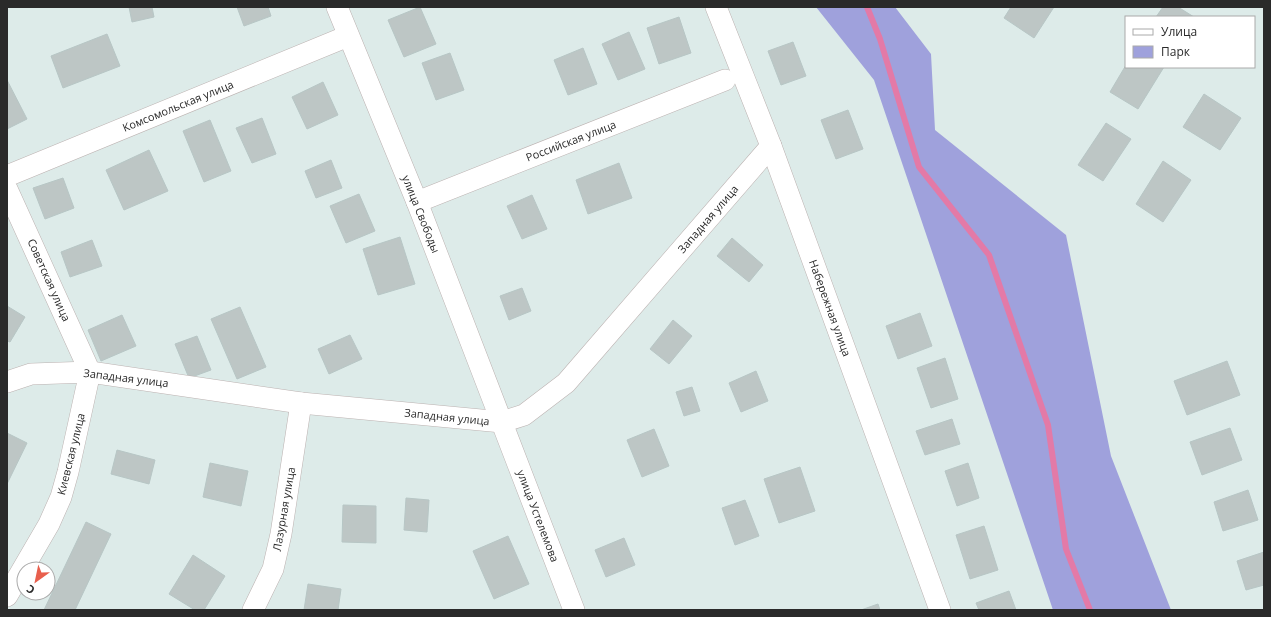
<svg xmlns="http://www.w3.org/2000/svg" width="1271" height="617" font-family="'Open Sans',sans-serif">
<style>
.green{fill:#9fa1dc}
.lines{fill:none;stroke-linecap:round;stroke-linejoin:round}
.stream{stroke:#e37aa7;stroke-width:6}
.building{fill:#bdc6c5;stroke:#b7c6c5}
.minor-casing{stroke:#bcb2b1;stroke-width:22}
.minor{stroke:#fff;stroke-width:21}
.labels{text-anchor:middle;stroke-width:3.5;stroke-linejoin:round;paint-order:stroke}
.street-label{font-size:11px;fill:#2a2a2a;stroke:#fff}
</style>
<rect width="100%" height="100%" fill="#ddebe9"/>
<polygon class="green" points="816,7 895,7 931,54 935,130 1066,235 1111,456 1171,610 1053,610 874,80"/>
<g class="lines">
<polyline class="stream" points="867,7 880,39 919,167 989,255 1048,425 1066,549 1090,610"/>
</g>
<g class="building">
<polygon points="129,7 152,7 154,17 132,22"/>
<polygon points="237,7 268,7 271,16 244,26"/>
<polygon points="420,7 436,44 404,57 388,20"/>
<polygon points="1011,7 1054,7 1034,38 1004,18"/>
<polygon points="1163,7 1178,7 1194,17 1156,17"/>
<polygon points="679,17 691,53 659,64 647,28"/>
<polygon points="629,32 645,69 618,80 602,44"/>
<polygon points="107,34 120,66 63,88 51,56"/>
<polygon points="793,42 806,76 781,85 768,51"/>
<polygon points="583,48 597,84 568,95 554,60"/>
<polygon points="450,53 464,90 436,100 422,63"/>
<polygon points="1126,65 1126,67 1164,67 1138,109 1110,92"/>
<polygon points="7,80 27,119 7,129"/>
<polygon points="323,82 338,115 307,129 292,97"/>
<polygon points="1204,94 1241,118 1220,150 1183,127"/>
<polygon points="848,110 863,149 836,159 821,120"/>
<polygon points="262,118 276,154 252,163 236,128"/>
<polygon points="210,120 231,171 204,182 183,131"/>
<polygon points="1106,123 1131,139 1103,181 1078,165"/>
<polygon points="149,150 168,191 124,210 106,170"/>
<polygon points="331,160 342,188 316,198 305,171"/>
<polygon points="1163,161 1191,180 1163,222 1136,204"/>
<polygon points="619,163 632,198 588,214 576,180"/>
<polygon points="63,178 74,208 45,219 33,188"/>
<polygon points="359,194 375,231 346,243 330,206"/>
<polygon points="532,195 547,229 522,239 507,206"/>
<polygon points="400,237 415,284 378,295 363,249"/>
<polygon points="732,238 763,265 749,282 717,256"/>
<polygon points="92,240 102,266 70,277 61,252"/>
<polygon points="522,288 531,311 509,320 500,296"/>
<polygon points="7,306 25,317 10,342 7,341"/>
<polygon points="240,307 266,367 237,379 211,319"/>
<polygon points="920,313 932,346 898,359 886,326"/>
<polygon points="122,315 136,346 101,361 88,330"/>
<polygon points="673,320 692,336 669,364 650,349"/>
<polygon points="350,335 362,359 329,374 318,349"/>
<polygon points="197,336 211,370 189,378 175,344"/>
<polygon points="945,358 958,399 931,408 917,368"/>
<polygon points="1227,361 1240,395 1187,415 1174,381"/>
<polygon points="756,371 768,401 741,412 729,383"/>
<polygon points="692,387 700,411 684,416 676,392"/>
<polygon points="952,419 960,444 925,455 916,431"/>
<polygon points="1230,428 1242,460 1202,475 1190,442"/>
<polygon points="654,429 669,466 642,477 627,440"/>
<polygon points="7,433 27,443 7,484"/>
<polygon points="117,450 155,460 149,484 111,474"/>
<polygon points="210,463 248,471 241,506 203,497"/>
<polygon points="968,463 979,498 957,506 945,471"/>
<polygon points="800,467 815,511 779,523 764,479"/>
<polygon points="1248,490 1258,520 1223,531 1214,502"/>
<polygon points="406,498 429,500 427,532 404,530"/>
<polygon points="745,500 759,536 735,545 722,508"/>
<polygon points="343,505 376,506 376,543 342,542"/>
<polygon points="86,522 111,534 75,610 44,610"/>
<polygon points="984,526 998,570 970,579 956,535"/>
<polygon points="508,536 529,584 494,599 473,551"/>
<polygon points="624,538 635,565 606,577 595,550"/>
<polygon points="1264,552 1264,585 1246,590 1237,561"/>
<polygon points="193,555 225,576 204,610 195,610 169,594"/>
<polygon points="308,584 341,589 338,610 304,610"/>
<polygon points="1009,591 1016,610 979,610 976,603"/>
<polygon points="878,604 880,610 861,610"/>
</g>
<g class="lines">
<defs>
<g id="minor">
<polyline points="337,7 417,202 574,610"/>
<polyline points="716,7 771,146 940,610"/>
<polyline points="7,176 348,36"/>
<polyline points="7,189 90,372 68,472 61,497 49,524 7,596"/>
<polyline points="417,202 725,80"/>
<polyline points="7,382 31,374 90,372 301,403 502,422 524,415 566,383 771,146"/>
<polyline points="253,610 273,569 281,534 301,403"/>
</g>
</defs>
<use href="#minor" class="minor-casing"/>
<use href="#minor" class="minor"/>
</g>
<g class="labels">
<g class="street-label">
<text transform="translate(178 106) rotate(-22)" y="4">Комсомольская улица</text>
<text transform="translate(571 141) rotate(-21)" y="4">Российская улица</text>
<text transform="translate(421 214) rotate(68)" y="4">улица Свободы</text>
<text transform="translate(708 219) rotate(-49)" y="4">Западная улица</text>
<text transform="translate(49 280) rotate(66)" y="4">Советская улица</text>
<text transform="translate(830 308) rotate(70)" y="4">Набережная улица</text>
<text transform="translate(126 378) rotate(7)" y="4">Западная улица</text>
<text transform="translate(447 417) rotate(6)" y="4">Западная улица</text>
<text transform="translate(71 454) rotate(-76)" y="4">Киевская улица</text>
<text transform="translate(284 509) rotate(-80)" y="4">Лазурная улица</text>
<text transform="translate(538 516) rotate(69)" y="4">улица Устелемова</text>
</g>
</g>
<rect width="1271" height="617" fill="none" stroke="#2a2a2a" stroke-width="16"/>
<rect x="1125" y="16" width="130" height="52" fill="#ffffff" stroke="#aaaaaa"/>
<rect x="1133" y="29" width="20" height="6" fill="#ffffff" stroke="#aaaaaa"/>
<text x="1161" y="36" font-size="12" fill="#2a2a2a">Улица</text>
<rect x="1133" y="46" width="20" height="12" fill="#9fa1dc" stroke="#aaaaaa"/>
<text x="1161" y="56" font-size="12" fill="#2a2a2a">Парк</text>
<g transform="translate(36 581) rotate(213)"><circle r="19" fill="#ffffff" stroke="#aaaaaa"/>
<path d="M0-3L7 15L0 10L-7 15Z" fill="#e85f4d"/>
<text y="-6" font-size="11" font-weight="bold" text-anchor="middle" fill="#2a2a2a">С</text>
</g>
</svg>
